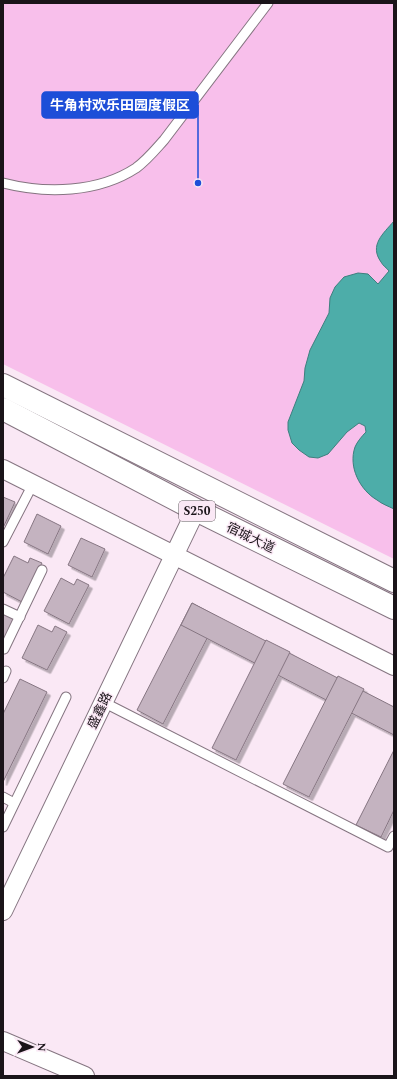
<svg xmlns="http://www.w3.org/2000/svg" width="397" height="1079" font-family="Spectral,'Noto Sans SC',serif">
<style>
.green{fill:#f8bfeb}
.water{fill:#4dada9;stroke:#3e7f7e}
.building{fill:#c4b3c0;stroke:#867682;filter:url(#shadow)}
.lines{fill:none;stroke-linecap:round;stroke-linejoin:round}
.service-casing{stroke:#857581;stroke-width:11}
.minor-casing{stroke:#857581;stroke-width:20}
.primary-casing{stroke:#857581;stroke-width:24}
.service{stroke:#fff;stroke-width:9}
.minor{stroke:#fff;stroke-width:18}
.primary{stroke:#fff;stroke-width:22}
.labels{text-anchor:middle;stroke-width:3;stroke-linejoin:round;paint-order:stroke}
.shield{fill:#fae8f5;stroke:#5d545b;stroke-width:1}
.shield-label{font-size:12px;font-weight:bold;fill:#1a1419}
.street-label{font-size:13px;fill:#1a1419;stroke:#fae8f5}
.leader{fill:none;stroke:#1d4ed8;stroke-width:1.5}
.callout-dot{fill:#1d4ed8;stroke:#fae8f5;stroke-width:1.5}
.callout{fill:#1d4ed8;stroke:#1d4ed8;stroke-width:1.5}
.callout-label{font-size:14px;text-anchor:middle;font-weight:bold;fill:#fff}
</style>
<defs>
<filter id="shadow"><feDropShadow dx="3.5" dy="3.5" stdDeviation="0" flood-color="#0004"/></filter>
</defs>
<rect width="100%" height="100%" fill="#fae8f5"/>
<polygon class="green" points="3,3 394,3 394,559 3,364"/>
<path class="water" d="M394 221V509C388 506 382 504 377 500 360 490 348 467 355 447 357 442 362 436 366 432L365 426 359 423 347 432 328 454 318 458 309 457 299 450 292 443 288 430V422L304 381 305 368 310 350 329 313 330 298 335 287 344 277 358 273 368 274 378 284 389 271C387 268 383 266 381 262 369 245 383 234 394 221Z"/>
<g class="building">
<polygon points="3,497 15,502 3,528"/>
<polygon points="37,514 61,526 48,554 24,542"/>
<polygon points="81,538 105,549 92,577 68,565"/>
<polygon points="14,556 28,563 30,558 42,563 22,602 3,592 3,578"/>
<polygon points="61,578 74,585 77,579 89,585 69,624 44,611"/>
<polygon points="192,603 218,617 163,724 137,710"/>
<polygon points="192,603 394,707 394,735 181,625"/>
<polygon points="3,613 14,619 3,641"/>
<polygon points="38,625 52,632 55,626 67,632 47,670 22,658"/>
<polygon points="266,640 290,652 236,760 212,748"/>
<polygon points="338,676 364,689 309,797 283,784"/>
<polygon points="20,679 47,692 3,782 3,714"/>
<polygon points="394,750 394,810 381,837 356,825"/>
</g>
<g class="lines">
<defs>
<g id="service">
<path d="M3 183C46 194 98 193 136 168 147 160 155 150 164 140L268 3"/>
<polyline points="3,542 33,484"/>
<polyline points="3,609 20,617"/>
<polyline points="4,649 42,570"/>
<polyline points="3,678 6,671"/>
<polyline points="103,702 388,847 394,836"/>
<polyline points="3,797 14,803"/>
<polyline points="3,827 66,697"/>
</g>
<g id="minor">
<polyline points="3,469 394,666"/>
<polyline points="3,911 196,510"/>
<polyline points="3,1041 85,1076"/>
</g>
<g id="primary">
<polyline points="3,385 394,581"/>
<polyline points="3,409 196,510 394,608"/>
</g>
</defs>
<use href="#service" class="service-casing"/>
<use href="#minor" class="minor-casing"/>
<use href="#primary" class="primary-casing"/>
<use href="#service" class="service"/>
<use href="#minor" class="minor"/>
<use href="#primary" class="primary"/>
</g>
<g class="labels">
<rect class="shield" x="179" y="501" width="36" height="20" rx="3"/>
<g class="shield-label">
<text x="197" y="515">S250</text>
</g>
<g class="street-label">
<text transform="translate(251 537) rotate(26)" y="5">宿城大道</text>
<text transform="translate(99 710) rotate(-64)" y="5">盛鑫路</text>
</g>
</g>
<path class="leader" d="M198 183L198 105"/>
<circle class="callout-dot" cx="198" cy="183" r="4"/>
<rect class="callout" x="42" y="92" width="156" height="26" rx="4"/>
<g class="callout-label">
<text x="120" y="110">牛角村欢乐田园度假区</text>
</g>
<rect width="397" height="1079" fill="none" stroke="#1a1419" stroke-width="8"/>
<g transform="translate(32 1047) rotate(91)" stroke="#fae8f5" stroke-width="3" paint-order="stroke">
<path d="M0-3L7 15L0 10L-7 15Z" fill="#1a1419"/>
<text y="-6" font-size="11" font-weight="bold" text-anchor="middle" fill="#1a1419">N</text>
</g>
</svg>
